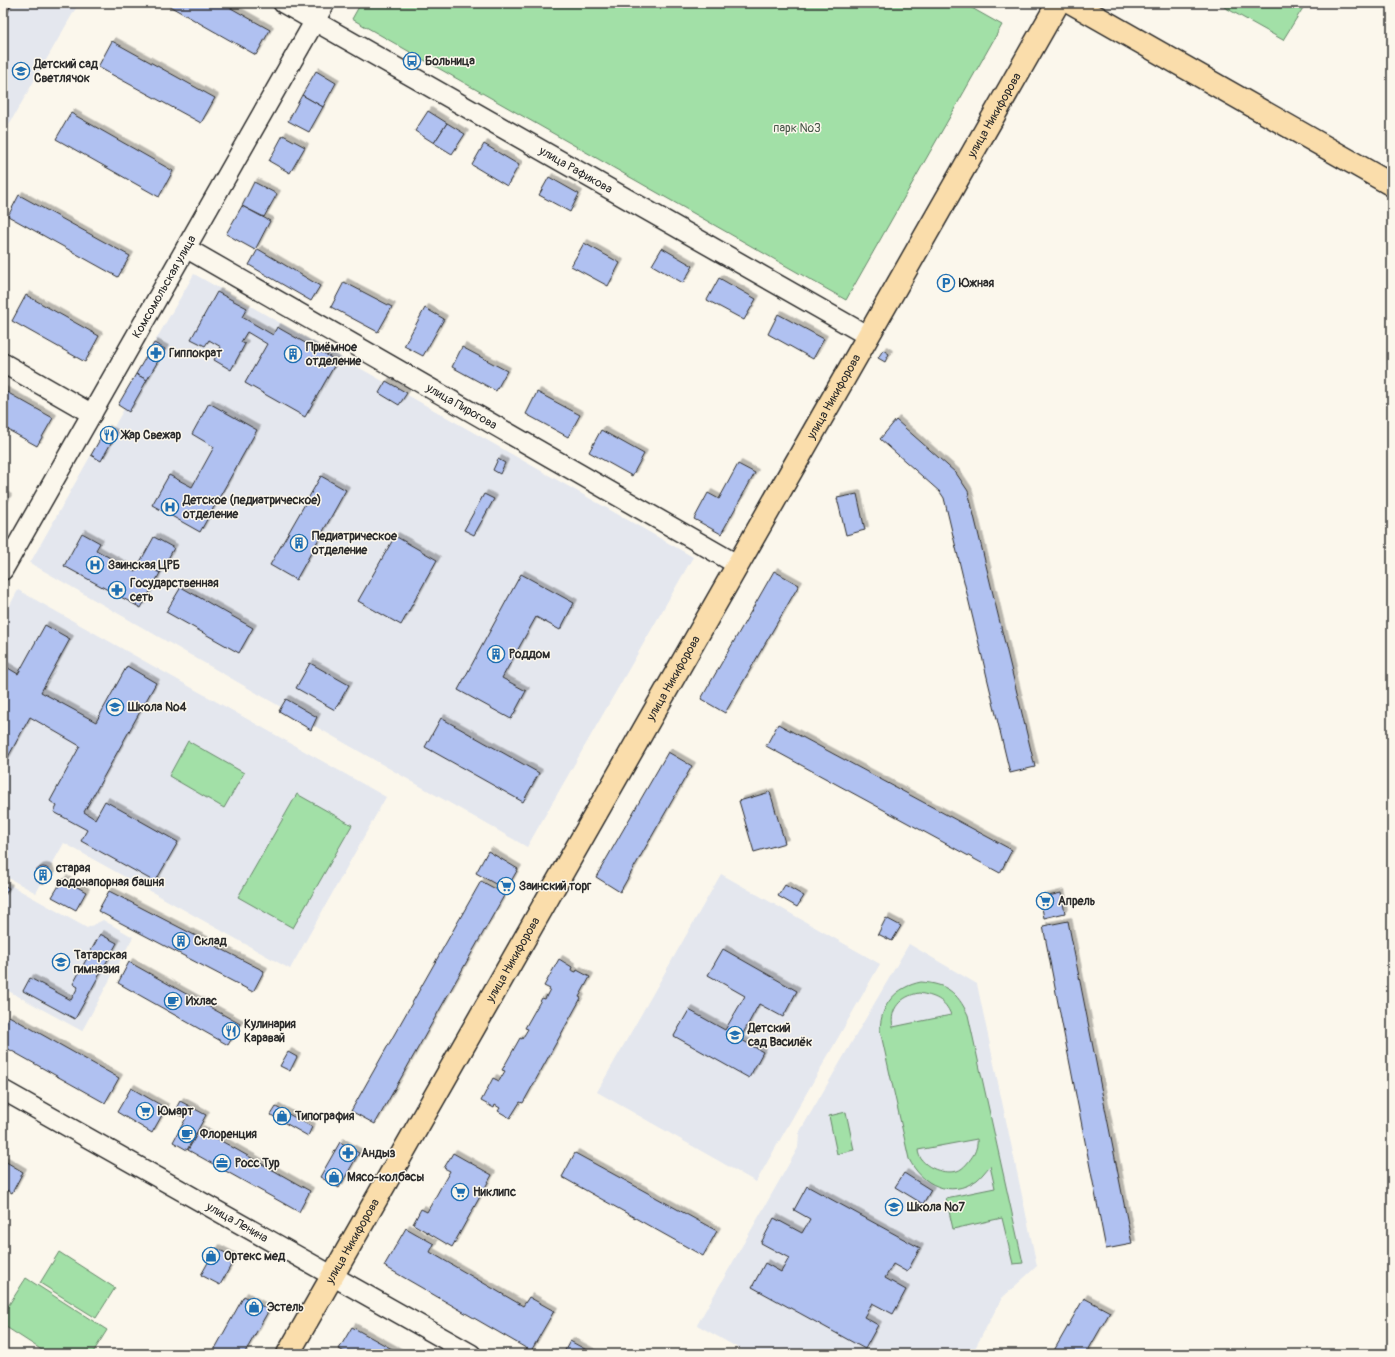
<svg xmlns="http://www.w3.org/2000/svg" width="1395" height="1357" font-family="Pangolin,sans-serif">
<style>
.built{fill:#e4e7ee}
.green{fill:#a2e0a7;stroke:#668669;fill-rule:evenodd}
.building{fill:#b0c1f1;stroke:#2b2b2b;filter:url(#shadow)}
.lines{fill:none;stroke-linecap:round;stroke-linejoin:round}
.minor-casing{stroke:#2b2b2b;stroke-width:22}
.major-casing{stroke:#2b2b2b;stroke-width:25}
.minor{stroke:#fbf7ec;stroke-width:19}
.major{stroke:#faddab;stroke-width:22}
.labels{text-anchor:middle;stroke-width:3;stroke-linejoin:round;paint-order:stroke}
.poi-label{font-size:12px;font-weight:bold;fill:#2b2b2b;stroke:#fbf7ec;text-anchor:start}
.street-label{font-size:12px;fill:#2b2b2b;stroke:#fbf7ec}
.park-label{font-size:12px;fill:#49584a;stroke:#fbf7ec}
</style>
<defs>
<filter id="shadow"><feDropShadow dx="3.5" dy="-3.5" stdDeviation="0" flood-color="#0004"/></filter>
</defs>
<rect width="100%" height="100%" fill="#fbf7ec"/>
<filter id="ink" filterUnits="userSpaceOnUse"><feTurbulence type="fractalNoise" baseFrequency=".025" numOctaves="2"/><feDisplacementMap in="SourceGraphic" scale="8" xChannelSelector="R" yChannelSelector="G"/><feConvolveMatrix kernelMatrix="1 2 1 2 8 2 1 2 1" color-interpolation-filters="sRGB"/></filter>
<g filter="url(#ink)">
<g class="built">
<polygon points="3,3 68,3 76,8 3,135"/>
<polygon points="194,274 693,557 527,847 313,725 311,730 279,711 281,707 30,563 91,455 101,461 111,432 124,409 129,411 165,350 154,343"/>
<polygon points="18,590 386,797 290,969 64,843 36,893 3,875 3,618"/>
<polygon points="721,874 880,964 756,1182 597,1092"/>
<polygon points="3,881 87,928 103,920 133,937 82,1031 3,988"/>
<polygon points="909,944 977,984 1037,1266 1002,1298 972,1354 749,1354 697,1325 798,1148 799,1133"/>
</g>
<g class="green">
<polygon points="361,3 963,3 1002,25 846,300 352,19"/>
<polygon points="1217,3 1306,3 1283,40"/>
<polygon points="188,741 244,773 224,808 169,776"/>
<polygon points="297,794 352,825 293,928 238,897"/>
<path d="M921 982C947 984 957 992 968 1015L1023 1263 1013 1264 1002 1218 953 1229 946 1198 995 1188 990 1166C986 1170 982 1176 977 1180 950 1199 922 1185 909 1159L880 1030C881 1004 896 987 921 982ZM919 993C934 996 945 999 951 1015L893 1027C889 1009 901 996 919 993ZM977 1139C978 1144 976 1150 974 1154 970 1160 964 1169 957 1171 942 1175 919 1166 918 1150Z"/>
<polygon points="846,1112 854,1150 837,1154 829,1116"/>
<polygon points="59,1252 115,1288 96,1318 40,1283"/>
<polygon points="26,1278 107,1330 92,1354 48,1354 3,1325 3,1314"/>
</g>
<g class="building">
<polygon points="3,3 12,3 3,19"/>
<polygon points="164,3 222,3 270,30 256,55"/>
<polygon points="112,41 215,98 201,123 98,67"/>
<polygon points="316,71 336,83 323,107 302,95"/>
<polygon points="302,95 323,107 309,132 288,121"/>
<polygon points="428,111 447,123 434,143 415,131"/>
<polygon points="71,113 173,171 159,197 56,139"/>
<polygon points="447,123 465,134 452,154 434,143"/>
<polygon points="283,135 305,147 290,173 269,161"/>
<polygon points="484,144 519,165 507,186 472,165"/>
<polygon points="549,177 579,194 570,212 539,195"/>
<polygon points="254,182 277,194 264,217 242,206"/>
<polygon points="19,195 130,256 118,277 8,216"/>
<polygon points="242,206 270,221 255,250 226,234"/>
<polygon points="584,243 620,263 608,286 571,266"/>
<polygon points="662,248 693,266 683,283 652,265"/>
<polygon points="258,249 320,286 311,301 249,265"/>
<polygon points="719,278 756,299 744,320 707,300"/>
<polygon points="344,282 392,307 378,332 331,307"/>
<polygon points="217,292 247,308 242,317 273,335 277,327 337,361 305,417 245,383 267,344 247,332 241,342 245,344 231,370 214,360 221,347 209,340 205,346 191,339"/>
<polygon points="26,295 99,336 85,362 12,321"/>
<polygon points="425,308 444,319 423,356 404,346"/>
<polygon points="778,314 824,339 813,359 768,334"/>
<polygon points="154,343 165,349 147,380 136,374"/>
<polygon points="462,347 507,371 496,391 452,367"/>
<polygon points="883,350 889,354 885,362 878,358"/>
<polygon points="136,374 147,380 129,412 118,405"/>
<polygon points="386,381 407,393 399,405 379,393"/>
<polygon points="3,390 53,418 37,446 3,427"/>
<polygon points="537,392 580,415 568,437 526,414"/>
<polygon points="209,403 257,430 200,532 152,505 169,475 192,487 214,447 192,434"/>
<polygon points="896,420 956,473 968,491 1035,767 1010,773 944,498 940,492 880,439"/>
<polygon points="106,429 116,434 101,461 91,455"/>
<polygon points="601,430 644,454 632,476 589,452"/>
<polygon points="498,459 505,463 500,474 493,470"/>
<polygon points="738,464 755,473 721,534 694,519 708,493 719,499"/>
<polygon points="321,476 346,490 296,580 270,565"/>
<polygon points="484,494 494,499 474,535 464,530"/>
<polygon points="857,494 865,530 846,535 837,498"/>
<polygon points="3,495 8,498 3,508"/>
<polygon points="82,533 100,543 96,550 135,572 140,562 160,573 141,608 64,566"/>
<polygon points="395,536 437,560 401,625 358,601"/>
<polygon points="154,537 174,548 160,573 140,562"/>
<polygon points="774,571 799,585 725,713 701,699"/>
<polygon points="521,574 574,603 560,630 536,617 502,678 526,691 511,719 458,690"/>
<polygon points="181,587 253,628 239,653 166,612"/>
<polygon points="45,625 70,639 41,692 96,722 127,666 156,683 84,812 95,819 105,801 178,842 155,882 81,841 87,830 54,812 57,806 50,801 80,746 30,717 3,766 3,698 6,692 3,690 3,665 18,674"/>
<polygon points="310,663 349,685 335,710 296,688"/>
<polygon points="286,699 317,717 311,730 279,711"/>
<polygon points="441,718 539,773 523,802 425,747"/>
<polygon points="778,724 1012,850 1000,873 766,746"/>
<polygon points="668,752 692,766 620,892 596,877"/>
<polygon points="770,792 785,843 754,852 739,801"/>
<polygon points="488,851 518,869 506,890 476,873"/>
<circle cx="43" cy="875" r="8"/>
<polygon points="63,879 86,892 76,910 52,897"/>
<polygon points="481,881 505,894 375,1124 351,1111"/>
<polygon points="3,885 9,888 3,898"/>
<polygon points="785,885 804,896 797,907 778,896"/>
<polygon points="109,891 264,971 253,992 98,911"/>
<polygon points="1061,893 1065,913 1044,918 1040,898"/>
<polygon points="886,918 901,926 892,941 878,934"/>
<polygon points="1068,921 1132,1244 1106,1249 1043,926"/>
<polygon points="100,934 117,943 75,1019 23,991 30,978 71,1000 78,987 73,984"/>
<polygon points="723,949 797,991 783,1017 759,1004 740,1039 763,1052 749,1078 674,1036 689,1010 725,1030 745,996 708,975"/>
<polygon points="559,959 572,967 571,970 576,972 577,970 590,977 579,997 581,998 523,1103 520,1102 510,1118 498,1111 500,1108 495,1105 494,1108 481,1101 493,1078 499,1081 505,1071 502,1070 520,1038 522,1039 528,1029 525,1028 542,998 545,999 550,989 544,986"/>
<polygon points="129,962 240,1024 228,1045 118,983"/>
<polygon points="9,1016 119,1078 105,1103 3,1046 3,1027"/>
<polygon points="288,1052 297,1057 290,1071 280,1066"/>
<polygon points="131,1088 166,1108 152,1133 117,1112"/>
<polygon points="180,1101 206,1115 187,1150 173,1142 186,1118 174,1112"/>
<polygon points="276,1107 312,1127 308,1136 271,1115"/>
<polygon points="200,1129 310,1191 299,1212 188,1150"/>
<polygon points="340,1142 359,1153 339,1188 320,1177"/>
<polygon points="453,1153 492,1175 452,1247 413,1224 421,1209 427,1212 450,1171 444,1168"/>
<polygon points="575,1153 717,1231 703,1256 562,1177"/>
<polygon points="3,1160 23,1172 12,1193 3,1188"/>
<polygon points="904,1173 931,1190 923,1204 895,1187"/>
<polygon points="807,1186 920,1248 907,1272 893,1264 885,1278 906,1290 893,1314 872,1303 864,1317 878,1325 865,1349 752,1287 765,1263 781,1272 789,1258 761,1243 774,1218 802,1233 810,1219 794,1210"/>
<polygon points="406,1228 434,1244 430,1252 523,1306 529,1297 554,1311 531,1351 384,1266"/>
<polygon points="216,1248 235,1258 220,1285 201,1275"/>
<polygon points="244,1296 269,1310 244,1354 212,1354"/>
<polygon points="1084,1298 1110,1312 1086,1354 1052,1354"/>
<polygon points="352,1327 401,1354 348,1354 339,1349"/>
<polygon points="570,1341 594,1354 563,1354"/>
</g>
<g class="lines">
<defs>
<g id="minor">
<path id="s1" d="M283 3 868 336"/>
<path id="s2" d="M186 248 738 565"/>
<polyline points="3,363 92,414"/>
<path id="s3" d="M3 570 325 3"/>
<path id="s4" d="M3 1090 471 1354"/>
</g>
<g id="major">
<polyline points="1072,3 1392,185"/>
<path id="s5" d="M288 1354 1058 3"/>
</g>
</defs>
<use href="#minor" class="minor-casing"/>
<use href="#major" class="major-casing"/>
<use href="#minor" class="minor"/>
<use href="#major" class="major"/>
</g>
</g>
<defs>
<symbol id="bus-ring" viewBox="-11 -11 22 22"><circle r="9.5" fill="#fbf7ec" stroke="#1f6fb2" stroke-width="1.5"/><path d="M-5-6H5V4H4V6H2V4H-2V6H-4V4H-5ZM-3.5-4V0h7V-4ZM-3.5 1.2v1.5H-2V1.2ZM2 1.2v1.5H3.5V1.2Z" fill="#1f6fb2"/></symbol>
<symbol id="school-ring" viewBox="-11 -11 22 22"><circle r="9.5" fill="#fbf7ec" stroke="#1f6fb2" stroke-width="1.5"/><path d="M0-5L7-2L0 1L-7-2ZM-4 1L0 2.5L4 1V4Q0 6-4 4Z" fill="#1f6fb2"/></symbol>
<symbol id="parking-ring" viewBox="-11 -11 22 22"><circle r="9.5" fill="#fbf7ec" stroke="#1f6fb2" stroke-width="1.5"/><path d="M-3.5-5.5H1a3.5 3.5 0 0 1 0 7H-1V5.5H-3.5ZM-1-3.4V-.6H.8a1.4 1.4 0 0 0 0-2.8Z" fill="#1f6fb2"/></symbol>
<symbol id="pharmacy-ring" viewBox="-11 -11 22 22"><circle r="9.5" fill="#fbf7ec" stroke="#1f6fb2" stroke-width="1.5"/><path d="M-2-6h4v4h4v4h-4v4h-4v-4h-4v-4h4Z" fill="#1f6fb2"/></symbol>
<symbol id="building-ring" viewBox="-11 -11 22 22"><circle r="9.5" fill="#fbf7ec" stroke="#1f6fb2" stroke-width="1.5"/><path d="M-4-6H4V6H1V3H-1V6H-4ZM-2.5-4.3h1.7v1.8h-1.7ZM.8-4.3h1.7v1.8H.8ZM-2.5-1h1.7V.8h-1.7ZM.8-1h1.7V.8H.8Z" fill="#1f6fb2"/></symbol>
<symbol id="restaurant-ring" viewBox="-11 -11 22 22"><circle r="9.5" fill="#fbf7ec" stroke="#1f6fb2" stroke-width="1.5"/><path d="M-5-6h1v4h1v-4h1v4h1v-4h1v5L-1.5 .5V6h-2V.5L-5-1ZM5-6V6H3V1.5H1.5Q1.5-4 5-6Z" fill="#1f6fb2"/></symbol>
<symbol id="hospital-ring" viewBox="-11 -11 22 22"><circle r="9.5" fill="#fbf7ec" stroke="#1f6fb2" stroke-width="1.5"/><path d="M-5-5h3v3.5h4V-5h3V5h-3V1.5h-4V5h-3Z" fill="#1f6fb2"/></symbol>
<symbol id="supermarket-ring" viewBox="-11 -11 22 22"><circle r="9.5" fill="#fbf7ec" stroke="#1f6fb2" stroke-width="1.5"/><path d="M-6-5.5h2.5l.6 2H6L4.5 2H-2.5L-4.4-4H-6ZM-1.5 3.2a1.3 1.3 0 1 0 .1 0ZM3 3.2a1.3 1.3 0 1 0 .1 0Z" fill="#1f6fb2"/></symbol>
<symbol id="cafe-ring" viewBox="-11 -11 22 22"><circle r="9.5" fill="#fbf7ec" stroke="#1f6fb2" stroke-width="1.5"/><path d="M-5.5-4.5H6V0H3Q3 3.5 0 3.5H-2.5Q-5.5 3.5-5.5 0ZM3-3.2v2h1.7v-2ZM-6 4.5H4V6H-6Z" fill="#1f6fb2"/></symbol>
<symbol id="shop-ring" viewBox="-11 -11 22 22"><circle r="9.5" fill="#fbf7ec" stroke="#1f6fb2" stroke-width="1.5"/><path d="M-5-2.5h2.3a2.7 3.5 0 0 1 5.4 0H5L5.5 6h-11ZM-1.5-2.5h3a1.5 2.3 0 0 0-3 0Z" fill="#1f6fb2"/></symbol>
<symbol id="office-ring" viewBox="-11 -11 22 22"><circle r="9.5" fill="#fbf7ec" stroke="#1f6fb2" stroke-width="1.5"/><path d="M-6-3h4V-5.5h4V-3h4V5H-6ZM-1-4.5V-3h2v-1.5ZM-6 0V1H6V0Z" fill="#1f6fb2"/></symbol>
</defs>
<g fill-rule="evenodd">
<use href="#bus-ring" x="402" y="51" width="20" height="20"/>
<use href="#school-ring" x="11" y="61" width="20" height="20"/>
<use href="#parking-ring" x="936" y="273" width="20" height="20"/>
<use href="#pharmacy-ring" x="146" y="343" width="20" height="20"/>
<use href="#building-ring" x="283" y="344" width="20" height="20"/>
<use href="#restaurant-ring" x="99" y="425" width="20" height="20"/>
<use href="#hospital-ring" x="160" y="497" width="20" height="20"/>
<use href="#building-ring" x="289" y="533" width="20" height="20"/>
<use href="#hospital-ring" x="85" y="555" width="20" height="20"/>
<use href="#pharmacy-ring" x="107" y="580" width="20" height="20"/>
<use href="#building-ring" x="486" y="644" width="20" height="20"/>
<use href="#school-ring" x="105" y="697" width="20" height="20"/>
<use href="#building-ring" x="33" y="865" width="20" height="20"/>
<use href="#supermarket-ring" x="496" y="876" width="20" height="20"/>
<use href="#supermarket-ring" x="1035" y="891" width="20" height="20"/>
<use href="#building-ring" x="171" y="931" width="20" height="20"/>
<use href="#school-ring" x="51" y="952" width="20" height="20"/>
<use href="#cafe-ring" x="163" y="991" width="20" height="20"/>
<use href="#restaurant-ring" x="221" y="1021" width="20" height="20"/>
<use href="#school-ring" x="725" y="1025" width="20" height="20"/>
<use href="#supermarket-ring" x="135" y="1101" width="20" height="20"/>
<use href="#shop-ring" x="272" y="1106" width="20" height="20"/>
<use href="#cafe-ring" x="177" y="1124" width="20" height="20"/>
<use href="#pharmacy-ring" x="338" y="1143" width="20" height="20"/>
<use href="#office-ring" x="212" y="1153" width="20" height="20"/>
<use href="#shop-ring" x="324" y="1167" width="20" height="20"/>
<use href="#supermarket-ring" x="450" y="1182" width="20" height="20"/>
<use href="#school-ring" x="884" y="1197" width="20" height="20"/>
<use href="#shop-ring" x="201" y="1246" width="20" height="20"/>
<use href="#shop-ring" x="244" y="1297" width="20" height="20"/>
</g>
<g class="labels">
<g class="poi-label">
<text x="425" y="65">Больница</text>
<text x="34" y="68">Детский сад<tspan x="34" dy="14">Светлячок</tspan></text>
<text x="959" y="287">Южная</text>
<text x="306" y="351">Приёмное<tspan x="306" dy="14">отделение</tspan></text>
<text x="169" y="357">Гиппократ</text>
<text x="122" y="439">Жар Свежар</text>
<text x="183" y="504">Детское (педиатрическое)<tspan x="183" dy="14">отделение</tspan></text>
<text x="312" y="540">Педиатрическое<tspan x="312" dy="14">отделение</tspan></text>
<text x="108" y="569">Заинская ЦРБ</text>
<text x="130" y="587">Государственная<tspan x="130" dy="14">сеть</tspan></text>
<text x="509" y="658">Роддом</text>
<text x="128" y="711">Школа №4</text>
<text x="56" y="872">старая<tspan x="56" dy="14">водонапорная башня</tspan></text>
<text x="519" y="890">Заинский торг</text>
<text x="1058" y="905">Апрель</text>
<text x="194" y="945">Склад</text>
<text x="74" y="959">Татарская<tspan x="74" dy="14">гимназия</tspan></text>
<text x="186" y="1005">Ихлас</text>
<text x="244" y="1028">Кулинария<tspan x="244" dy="14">Каравай</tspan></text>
<text x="748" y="1032">Детский<tspan x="748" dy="14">сад Василёк</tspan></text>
<text x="158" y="1115">Юмарт</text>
<text x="295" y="1120">Типография</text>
<text x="200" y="1138">Флоренция</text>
<text x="361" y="1157">Андыз</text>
<text x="235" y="1167">Росс Тур</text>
<text x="347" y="1181">Мясо-колбасы</text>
<text x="473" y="1196">Никлипс</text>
<text x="907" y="1211">Школа №7</text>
<text x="224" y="1260">Ортекс мед</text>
<text x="267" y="1311">Эстель</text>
</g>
<g class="street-label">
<text dy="4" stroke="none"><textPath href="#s5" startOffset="1426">улица Никифорова</textPath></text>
<text dy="4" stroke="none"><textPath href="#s1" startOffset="337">улица Рафикова</textPath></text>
<text dy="4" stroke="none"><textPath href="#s3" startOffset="326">Комсомольская улица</textPath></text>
<text dy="4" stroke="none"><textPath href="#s5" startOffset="1102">улица Никифорова</textPath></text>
<text dy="4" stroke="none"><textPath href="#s2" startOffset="318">улица Пирогова</textPath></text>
<text dy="4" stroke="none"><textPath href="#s5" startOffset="778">улица Никифорова</textPath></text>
<text dy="4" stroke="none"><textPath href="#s5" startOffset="454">улица Никифорова</textPath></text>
<text dy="4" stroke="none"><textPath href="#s4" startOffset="269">улица Ленина</textPath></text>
<text dy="4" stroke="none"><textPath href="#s5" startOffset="130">улица Никифорова</textPath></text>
</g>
<g class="park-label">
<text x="797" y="132">парк №3</text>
</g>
</g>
<rect width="1395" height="1357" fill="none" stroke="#fbf7ec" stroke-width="16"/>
<rect x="8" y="8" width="1379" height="1341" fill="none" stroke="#2b2b2b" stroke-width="1.5" filter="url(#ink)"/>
</svg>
